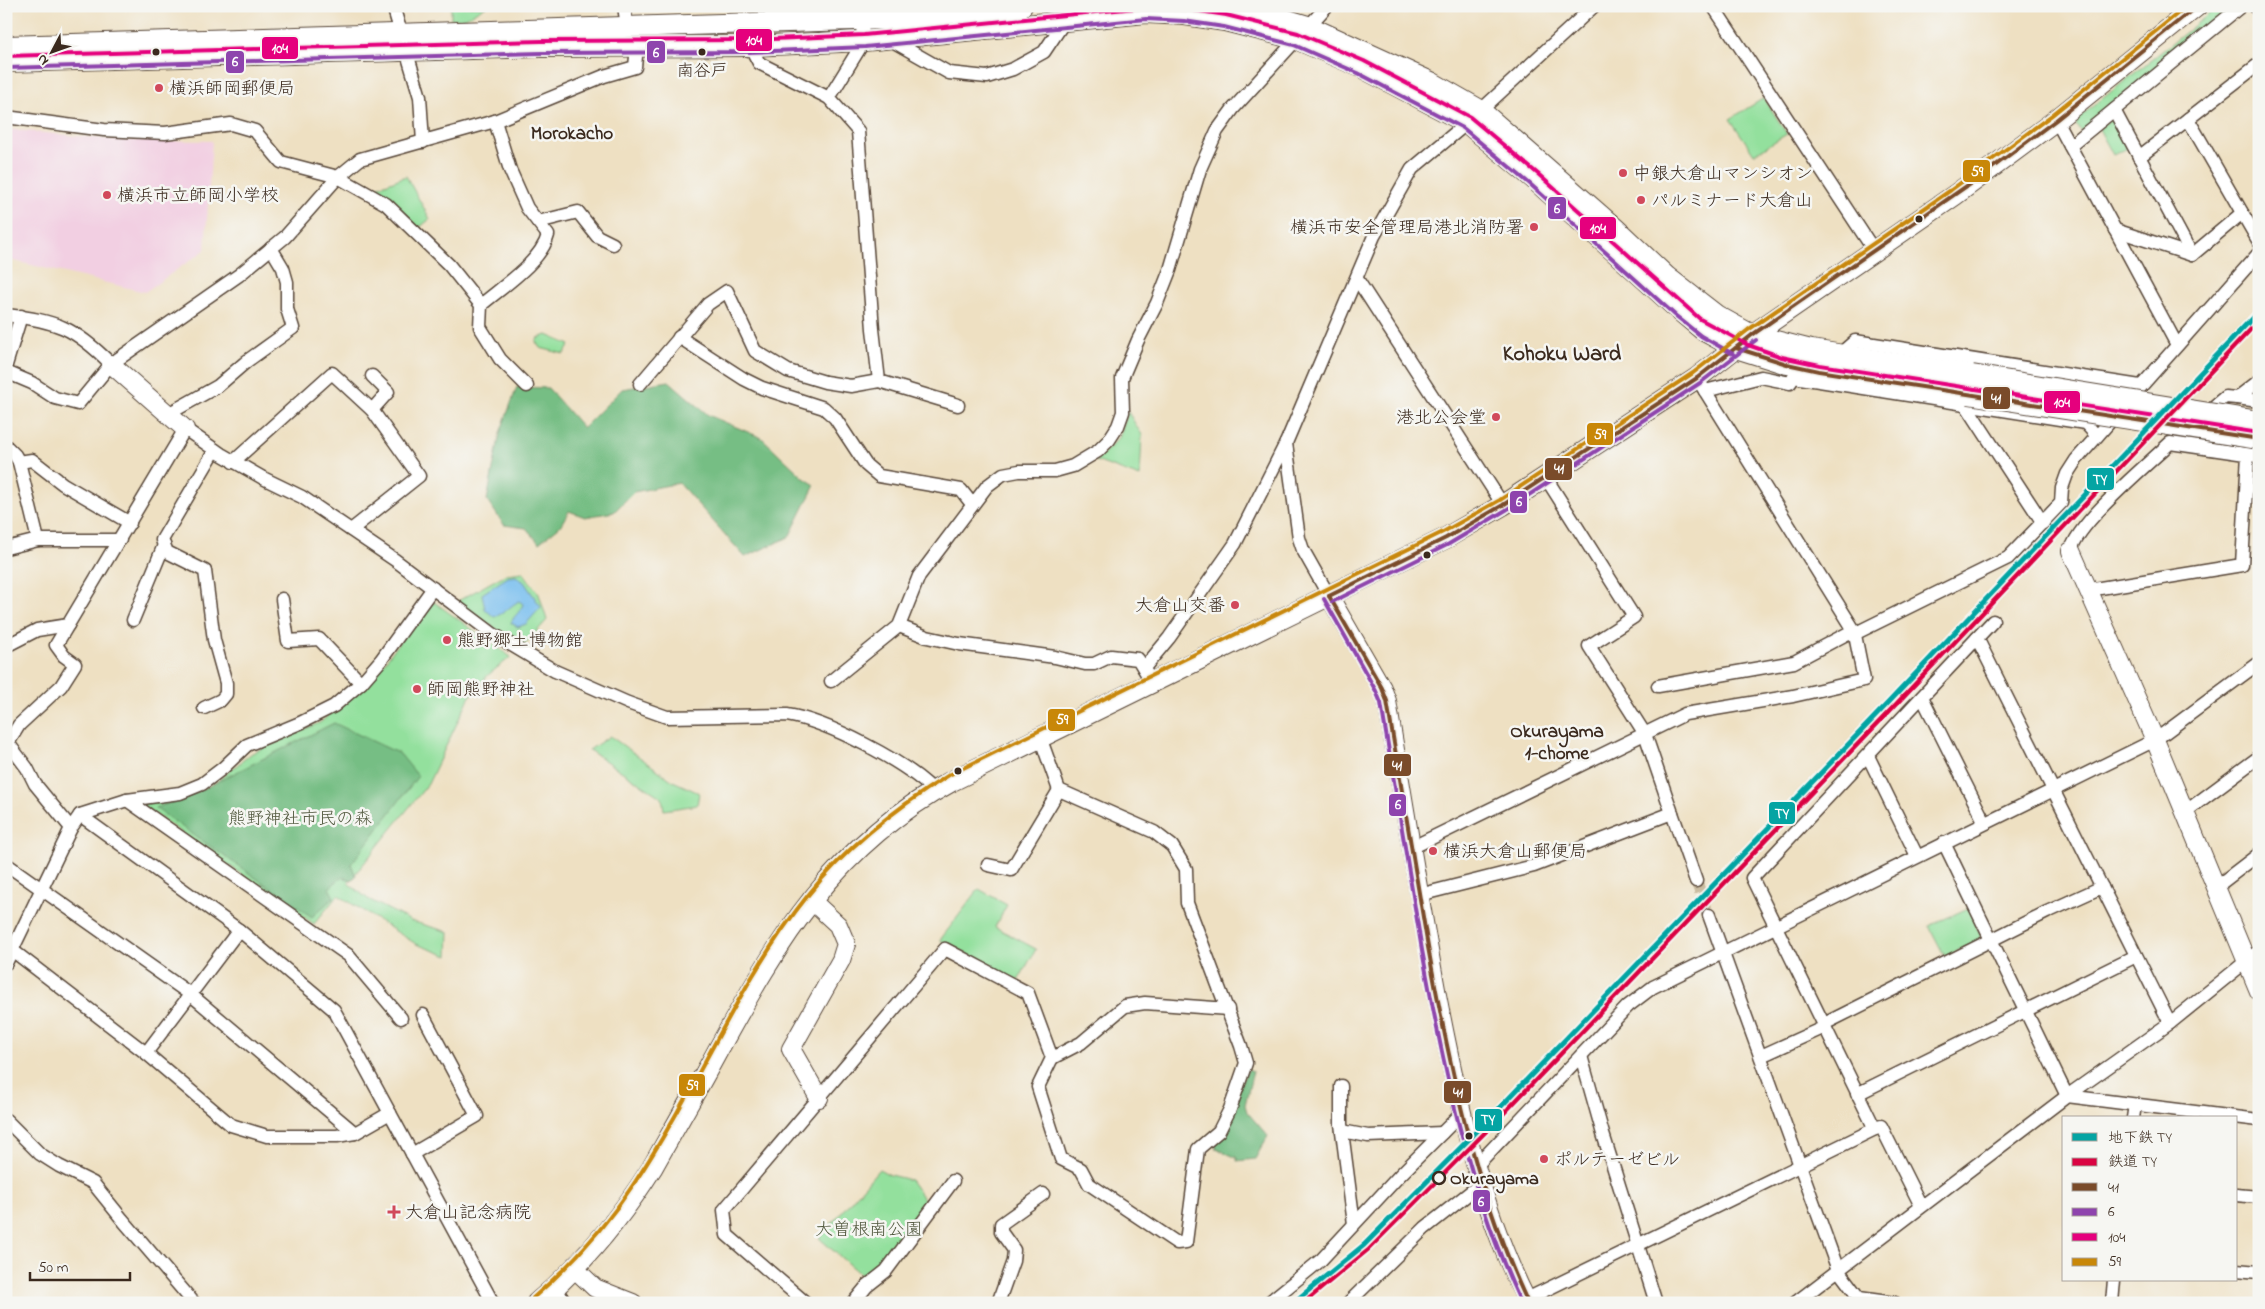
<svg xmlns="http://www.w3.org/2000/svg" width="2265" height="1309" font-family="'Indie Flower','Klee One',sans-serif">
<style>
.built{fill:#f2cfe2}
.green{fill:#93e09d;stroke:#67855e}
.forest{fill:#76be84;stroke:#587451}
.water{fill:#77beef;stroke:#597486}
.lines{fill:none;stroke-linecap:round;stroke-linejoin:round}
.street-tunnel{stroke:#cabca1;stroke-width:12;stroke-dasharray:12 6;stroke-linecap:butt}
.street-casing{stroke:#564537;stroke-width:15}
.secondary-casing{stroke:#564537;stroke-width:20}
.primary-casing{stroke:#564537;stroke-width:22}
.street{stroke:#fff;stroke-width:12}
.secondary{stroke:#fff;stroke-width:18}
.primary{stroke:#fff;stroke-width:20}
.primary-bridge-casing{stroke:#564537;stroke-width:22;stroke-linecap:butt}
.primary-bridge{stroke:#fff;stroke-width:20}
.bus-1-casing{stroke:#f6f6f2;stroke-width:8}
.bus-2-casing{stroke:#f6f6f2;stroke-width:8}
.bus-3-casing{stroke:#f6f6f2;stroke-width:8}
.bus-4-casing{stroke:#f6f6f2;stroke-width:8}
.bus-1{stroke:#7a4b2a;stroke-width:4}
.bus-2{stroke:#8e44ad;stroke-width:4}
.bus-3{stroke:#e5007d;stroke-width:4}
.bus-4{stroke:#c88708;stroke-width:4}
.rail-1-casing{stroke:#f6f6f2;stroke-width:9}
.rail-1{stroke:#da0442;stroke-width:5}
.metro-1-casing{stroke:#f6f6f2;stroke-width:9}
.metro-1{stroke:#04a4a3;stroke-width:5}
.bus-dot{fill:#3b2a1e;stroke:#f6f6f2;stroke-width:2}
.poi-dot{fill:#d1495b;stroke:#f6f6f2;stroke-width:2}
.stop-dot{fill:#f6f6f2;stroke:#3b2a1e;stroke-width:2.5}
.labels{text-anchor:middle;stroke-width:5;stroke-linejoin:round;paint-order:stroke}
.bus-label{font-size:17px;fill:#3b2a1e;stroke:#f6f6f2}
.poi-label{font-size:18px;fill:#3b2a1e;stroke:#f6f6f2;text-anchor:start}
.park-label{font-size:18px;fill:#51583e;stroke:#f6f6f2}
.stop-label{font-size:18px;font-weight:bold;fill:#3b2a1e;stroke:#f6f6f2;text-anchor:start}
.neighbourhood-label{font-size:19px;font-weight:bold;fill:#3b2a1e;stroke:#f6f6f2}
.district-label{font-size:22px;font-weight:bold;fill:#3b2a1e;stroke:#f6f6f2}
.line-badge{stroke:#f6f6f2;stroke-width:2}
.badge-label{font-size:14px;text-anchor:middle;font-weight:bold;fill:#fff}
</style>
<rect width="100%" height="100%" fill="#f6f6f2"/>
<filter id="ink" filterUnits="userSpaceOnUse"><feTurbulence type="fractalNoise" baseFrequency=".02" numOctaves="2"/><feDisplacementMap in="SourceGraphic" scale="10" xChannelSelector="R" yChannelSelector="G"/><feConvolveMatrix kernelMatrix="1 2 1 2 8 2 1 2 1" color-interpolation-filters="sRGB"/></filter>
<filter id="wash" filterUnits="userSpaceOnUse"><feTurbulence type="fractalNoise" baseFrequency=".0096" numOctaves="4" result="noise"/><feDisplacementMap in="SourceGraphic" scale="20" xChannelSelector="R" yChannelSelector="G"/><feGaussianBlur stdDeviation="1.12" result="paint"/><feColorMatrix in="noise" values="0 0 0 0 0 0 0 0 0 0 0 0 0 0 0 0 0 1.4 0 .05"/><feComposite in="paint" operator="in"/></filter>
<g filter="url(#wash)">
<rect width="100%" height="100%" fill="#eee0c2"/>
<polygon class="built" points="6,129 116,140 212,141 205,250 145,292 6,259"/>
<g class="green">
<polygon points="451,6 486,6 466,18 451,19"/>
<polygon points="2219,6 2223,6 2228,12 2081,131 2076,125 2078,118"/>
<polygon points="1764,98 1787,134 1754,154 1730,119"/>
<polygon points="2113,116 2130,147 2113,155 2099,129"/>
<polygon points="406,176 430,219 419,228 394,203 372,189"/>
<polygon points="547,335 570,345 564,354 540,348 536,342 538,338"/>
<polygon points="1128,412 1142,435 1140,477 1096,461 1119,438"/>
<polygon points="523,572 539,594 547,620 531,638 521,646 456,602 506,574"/>
<polygon points="434,602 511,657 488,675 469,698 428,784 348,883 368,899 411,921 449,932 448,956 416,944 338,895 314,924 140,804 206,790 252,753 321,722 384,663 426,606"/>
<polygon points="610,736 673,781 699,793 697,805 664,810 662,798 589,750"/>
<polygon points="979,889 1007,905 995,927 1036,949 1018,981 940,940"/>
<polygon points="1968,908 1981,936 1978,941 1945,957 1929,926"/>
<polygon points="879,1169 890,1175 910,1180 928,1205 880,1266 863,1277 819,1238"/>
</g>
<g class="forest">
<polygon points="669,381 708,415 762,438 804,478 815,485 789,537 745,557 679,483 634,492 614,512 585,517 569,511 560,526 539,543 526,528 504,525 487,500 500,433 517,387 548,388 583,428 622,389"/>
<polygon points="334,723 400,754 418,776 351,864 356,876 352,880 342,877 329,888 334,897 312,917 155,808 185,798"/>
<polygon points="1248,1069 1253,1071 1245,1105 1247,1112 1268,1136 1255,1159 1237,1161 1237,1158 1217,1149 1213,1139"/>
</g>
<path class="water" d="M516 576 524 582 541 607 526 624 518 627 511 623C514 615 521 612 523 604L519 601C510 606 504 614 494 617L485 609 482 594 508 577Z"/>
</g>
<g filter="url(#ink)">
<g class="lines">
<polyline class="street-tunnel" points="1696,881 1709,915"/>
<defs>
<g id="street">
<polyline points="393,6 420,97 423,142"/>
<polyline points="624,6 627,27"/>
<polyline points="1713,6 1875,252"/>
<polyline points="2255,6 2259,11"/>
<polyline points="889,39 949,73 987,77 1013,69 1044,52 1064,22"/>
<polyline points="750,46 759,63 829,98 858,131 873,329 879,381"/>
<polyline points="829,98 864,41 859,6"/>
<polyline points="2114,110 2192,255"/>
<polyline points="6,117 104,130 165,133 231,124 255,131 281,162 338,177 386,204 449,265 481,305 480,327 500,359 527,386"/>
<polyline points="2188,119 2259,242"/>
<polyline points="2056,120 2177,345"/>
<polyline points="2070,146 2241,6"/>
<polyline points="2139,157 2259,64"/>
<polyline points="538,222 578,212 597,236 613,244"/>
<polyline points="2115,230 2192,255 2242,213"/>
<polyline points="1357,279 1503,505"/>
<path d="M481 305C502 287 541 262 548 235L527 208 510 170 495 121"/>
<path d="M6 315C57 321 74 327 111 364"/>
<polyline points="679,337 744,379 762,388 824,408 835,418 866,465 879,476 961,490 972,504"/>
<polyline points="1839,355 1855,341 2140,386"/>
<polyline points="6,365 21,316"/>
<polyline points="6,372 32,383 55,398 78,404 111,364 239,275 285,237 338,177 360,159 495,121 604,76 635,67 637,46"/>
<polyline points="640,384 708,304 727,291 755,351 788,371 825,382 851,386 879,381 958,405"/>
<polyline points="1705,391 1761,377 1790,383 1794,377 2085,423 2097,436"/>
<polyline points="2237,398 2259,401"/>
<polyline points="1966,405 2043,523"/>
<polyline points="372,410 388,392 372,376"/>
<polyline points="168,414 218,386 247,361 293,328 287,309 287,282 283,268 271,248"/>
<polyline points="2205,414 2225,397 2237,398 2259,381"/>
<polyline points="1286,443 1299,538 1303,550 1329,596"/>
<polyline points="6,446 15,455 19,462 38,540 120,540"/>
<polyline points="19,462 32,460 63,484 130,523"/>
<polyline points="233,462 332,373 372,410 419,476 351,530"/>
<polyline points="1546,478 1634,617 1589,646 1645,734 1672,813"/>
<polyline points="6,548 38,540"/>
<path d="M2071 551C2076 524 2147 465 2170 443L2259 456"/>
<polyline points="2088,590 2242,565 2248,454"/>
<polyline points="282,599 288,641 319,639 361,683"/>
<polyline points="133,620 164,545"/>
<polyline points="899,626 927,637 959,644 1055,657 1085,664 1094,664 1111,656 1138,659 1147,674"/>
<polyline points="1856,633 2008,558 2061,503 2062,488 2067,474 2076,460 2259,253"/>
<polyline points="1977,638 2170,1023"/>
<polyline points="6,646 37,630 68,625"/>
<polyline points="1144,668 1169,638 1235,544 1286,443 1374,236 1412,169 1467,123 1594,6"/>
<polyline points="831,681 899,626 919,576 987,486 1003,474 1019,471 1055,471 1073,466 1098,451 1109,440 1118,426 1123,412 1122,378 1138,340 1157,303 1170,270 1200,169 1217,131 1233,109 1327,6"/>
<polyline points="1658,686 1794,662 1854,630"/>
<polyline points="1922,697 1985,823"/>
<polyline points="204,708 221,700 226,694 226,683 214,640 205,571 167,552 162,540 215,450"/>
<polyline points="1868,756 1917,856"/>
<polyline points="127,800 348,955 401,1018"/>
<polyline points="2185,812 2259,757"/>
<polyline points="80,815 239,930 334,1010 493,1303"/>
<path d="M71 828 35 784 27 768 8 743 19 725 61 686 75 664 64 656 56 645 185 429 221 454 263 478 302 497 395 560 493 634 555 671 628 703 667 717 787 715C827 721 906 762 934 791"/>
<polyline points="1944,843 2067,1096"/>
<polyline points="1411,848 1685,714 1793,696 1864,680 1854,630 1697,378"/>
<polyline points="6,864 190,994 355,1133"/>
<polyline points="988,865 1011,870 1059,790"/>
<polyline points="2216,887 2259,854"/>
<polyline points="1419,895 1534,866 1672,813 1696,881"/>
<polyline points="1709,915 1838,1270 1859,1298 1858,1303"/>
<polyline points="239,930 146,1053 231,1125 267,1136 337,1136 355,1133 390,1113"/>
<polyline points="12,950 146,1053"/>
<polyline points="6,963 71,828 80,815 127,800 180,793 202,784 223,768 247,745 300,723 334,706 361,683 381,660 433,588"/>
<polyline points="1824,1024 2047,912 2102,887"/>
<polyline points="1581,1056 1603,1134 1656,1303"/>
<polyline points="1761,1056 1825,1027"/>
<polyline points="1052,1058 1081,1043 1125,1006 1145,1003 1228,1009"/>
<polyline points="1341,1086 1341,1124 1354,1224"/>
<polyline points="1857,1094 2136,956"/>
<polyline points="2067,1096 2259,1120"/>
<polyline points="2133,1118 2135,1105"/>
<polyline points="6,1120 40,1154 59,1166 93,1183 122,1219 194,1303"/>
<polyline points="1875,1129 1752,878 1993,621"/>
<polyline points="1342,1131 1368,1136 1442,1133"/>
<polyline points="412,1154 477,1116 423,1015"/>
<polyline points="1477,1165 1628,1006 1653,987 2155,740 2259,663"/>
<polyline points="2236,1195 2259,1197"/>
<polyline points="2236,1270 2259,1272"/>
<polyline points="555,1287 565,1303"/>
<polyline points="1859,1298 1895,1303"/>
<polyline points="1527,1299 1881,1126 1921,1206"/>
<polyline points="806,1303 727,1235 724,1210 945,949 1028,993 1052,1058 1038,1087 1061,1159 1081,1169 1089,1184 1177,1243 1186,1242 1198,1149 1219,1131 1230,1109 1246,1063 1241,1046 1187,903 1186,869 1172,846 1154,832 1059,790 1040,737"/>
<polyline points="853,1303 867,1286 886,1271 953,1181"/>
<polyline points="998,1303 1013,1261 1014,1250 1001,1232 1001,1224 1043,1194"/>
<polyline points="1268,1303 1321,1260 1400,1175 1462,1113"/>
<polyline points="1348,1303 1425,1228 1482,1183"/>
<polyline points="1795,1303 2067,1096 2170,1023 2259,951"/>
<polyline points="2112,1303 2114,1280"/>
</g>
<g id="secondary">
<polyline points="111,364 185,429"/>
<polyline points="2071,551 2155,740 2259,991"/>
<path d="M1329 596 1382 688 1387 701C1403 799 1419 897 1437 995 1457 1098 1480 1209 1528 1303"/>
<polyline points="811,900 838,925 846,944 841,960 791,1049 819,1098"/>
<polyline points="575,1269 595,1288 633,1303"/>
</g>
<g id="primary">
<polyline points="1241,6 1308,26 1431,82 1480,110 1615,228 1667,277 1716,315 1752,335 1811,350 1972,375"/>
<polyline points="6,46 886,19 1022,6"/>
<polyline points="6,62 541,47 750,46 864,41 1146,13 1185,15 1225,21 1296,39 1361,67 1467,123 1534,179 1680,311 1704,331 1736,348 1787,364 1969,394"/>
<path d="M537 1303C583 1264 620 1219 652 1168 674 1129 696 1091 717 1052 779 939 834 845 952 781L1446 538 1503 505 1697 378 1752 335 1955 195 2056 120 2197 6"/>
</g>
</defs>
<use href="#street" class="street-casing"/>
<use href="#secondary" class="secondary-casing"/>
<use href="#primary" class="primary-casing"/>
<use href="#street" class="street"/>
<use href="#secondary" class="secondary"/>
<use href="#primary" class="primary"/>
<defs>
<g id="primary-bridge">
<polyline points="1972,375 2259,421"/>
<polyline points="1969,394 2259,439"/>
</g>
</defs>
<use href="#primary-bridge" class="primary-bridge-casing"/>
<use href="#primary-bridge" class="primary-bridge"/>
<defs>
<g id="bus-1">
<polyline points="1736,348 1787,364 1819,371 2259,439"/>
<polyline points="1329,596 1446,538 1503,505 1697,378 1752,335 1984,174 2056,120 2197,6"/>
<path d="M1329 596 1382 688 1387 701C1400 783 1414 865 1428 947 1450 1069 1475 1190 1528 1303"/>
</g>
<g id="bus-2">
<polyline points="6,68 541,53 750,52 865,47 1146,19 1184,21 1224,27 1294,45 1358,73 1463,128 1530,184 1676,316 1701,336 1733,354"/>
<path d="M1324 599 1376 691 1381 703C1394 785 1408 867 1422 950 1444 1071 1469 1191 1521 1303"/>
<polyline points="1332,602 1449,544 1506,510 1700,383 1756,340"/>
</g>
<polyline id="bus-3" points="6,56 541,41 750,40 864,35 1146,7 1186,9 1226,15 1298,33 1364,61 1470,117 1538,174 1700,319 1748,345 1782,357 1820,365 2259,433"/>
<path id="bus-4" d="M533 1298C572 1264 606 1226 635 1182 697 1089 738 982 809 894 848 845 896 808 949 775L1443 532 1500 500 1693 373 1748 330 1951 190 2052 115 2187 6"/>
</defs>
<use href="#bus-1" class="bus-1-casing"/>
<use href="#bus-2" class="bus-2-casing"/>
<use href="#bus-3" class="bus-3-casing"/>
<use href="#bus-4" class="bus-4-casing"/>
<use href="#bus-1" class="bus-1"/>
<use href="#bus-2" class="bus-2"/>
<use href="#bus-3" class="bus-3"/>
<use href="#bus-4" class="bus-4"/>
<defs>
<polyline id="rail-1" points="1303,1303 1368,1249 1495,1122 1893,707 2259,320"/>
</defs>
<use href="#rail-1" class="rail-1-casing"/>
<use href="#rail-1" class="rail-1"/>
<defs>
<polyline id="metro-1" points="1293,1303 1364,1245 1490,1118 1888,703 2259,311"/>
</defs>
<use href="#metro-1" class="metro-1-casing"/>
<use href="#metro-1" class="metro-1"/>
</g>
</g>
<g class="bus-dot">
<circle cx="156" cy="52" r="4.5"/>
<circle cx="702" cy="52" r="4.5"/>
<circle cx="1919" cy="219" r="4.5"/>
<circle cx="1427" cy="555" r="4.5"/>
<circle cx="958" cy="771" r="4.5"/>
<circle cx="1469" cy="1136" r="4.5"/>
</g>
<g class="poi-dot">
<circle cx="159" cy="88" r="5"/>
<circle cx="1623" cy="173" r="5"/>
<circle cx="107" cy="195" r="5"/>
<circle cx="1641" cy="200" r="5"/>
<circle cx="1534" cy="227" r="5"/>
<circle cx="1496" cy="417" r="5"/>
<circle cx="1235" cy="605" r="5"/>
<circle cx="447" cy="640" r="5"/>
<circle cx="417" cy="689" r="5"/>
<circle cx="1433" cy="851" r="5"/>
<circle cx="1544" cy="1159" r="5"/>
<path d="M391.5 1204.5h5v5h5v5h-5v5h-5v-5h-5v-5h5z"/>
</g>
<circle class="stop-dot" cx="1439" cy="1178" r="6"/>
<g class="labels">
<g class="bus-label">
<text x="702" y="76">南谷戸</text>
</g>
<g class="poi-label">
<text x="169" y="94">横浜師岡郵便局</text>
<text x="1633" y="179">中銀大倉山マンシオン</text>
<text x="117" y="201">横浜市立師岡小学校</text>
<text x="1651" y="206">パルミナード大倉山</text>
<text x="1524" y="233" text-anchor="end">横浜市安全管理局港北消防署</text>
<text x="1486" y="423" text-anchor="end">港北公会堂</text>
<text x="1225" y="611" text-anchor="end">大倉山交番</text>
<text x="457" y="646">熊野郷土博物館</text>
<text x="427" y="695">師岡熊野神社</text>
<text x="1443" y="857">横浜大倉山郵便局</text>
<text x="1554" y="1165">ポルテーゼビル</text>
<text x="405" y="1218">大倉山記念病院</text>
</g>
<g class="park-label">
<text x="300" y="824">熊野神社市民の森</text>
<text x="869" y="1235">大曽根南公園</text>
</g>
<g class="stop-label">
<text x="1450" y="1184">Okurayama</text>
</g>
<g class="neighbourhood-label">
<text x="572" y="139">Morokacho</text>
<text x="1557" y="737">Okurayama<tspan x="1557" dy="22">1-chome</tspan></text>
</g>
<g class="district-label">
<text x="1562" y="360">Kohoku Ward</text>
</g>
</g>
<g class="line-badge">
<rect x="735" y="28" width="38" height="24" rx="5" fill="#e5007d"/>
<rect x="261" y="36" width="38" height="24" rx="5" fill="#e5007d"/>
<rect x="646" y="40" width="20" height="24" rx="5" fill="#8e44ad"/>
<rect x="225" y="50" width="20" height="24" rx="5" fill="#8e44ad"/>
<rect x="1962" y="159" width="29" height="24" rx="5" fill="#c88708"/>
<rect x="1547" y="196" width="20" height="24" rx="5" fill="#8e44ad"/>
<rect x="1579" y="216" width="38" height="24" rx="5" fill="#e5007d"/>
<rect x="1982" y="386" width="29" height="24" rx="5" fill="#7a4b2a"/>
<rect x="2043" y="390" width="38" height="24" rx="5" fill="#e5007d"/>
<rect x="1586" y="422" width="28" height="24" rx="5" fill="#c88708"/>
<rect x="1544" y="457" width="29" height="24" rx="5" fill="#7a4b2a"/>
<rect x="2086" y="467" width="29" height="24" rx="5" fill="#04a4a3"/>
<rect x="1509" y="490" width="19" height="24" rx="5" fill="#8e44ad"/>
<rect x="1047" y="708" width="29" height="24" rx="5" fill="#c88708"/>
<rect x="1383" y="753" width="29" height="24" rx="5" fill="#7a4b2a"/>
<rect x="1388" y="793" width="19" height="24" rx="5" fill="#8e44ad"/>
<rect x="1768" y="801" width="28" height="24" rx="5" fill="#04a4a3"/>
<rect x="678" y="1073" width="28" height="24" rx="5" fill="#c88708"/>
<rect x="1443" y="1080" width="29" height="24" rx="5" fill="#7a4b2a"/>
<rect x="1474" y="1108" width="29" height="24" rx="5" fill="#04a4a3"/>
<rect x="1472" y="1189" width="19" height="24" rx="5" fill="#8e44ad"/>
</g>
<g class="badge-label">
<text x="754" y="45">104</text>
<text x="280" y="53">104</text>
<text x="656" y="57">6</text>
<text x="235" y="66">6</text>
<text x="1977" y="176">59</text>
<text x="1557" y="213">6</text>
<text x="1598" y="233">104</text>
<text x="1996" y="403">41</text>
<text x="2062" y="407">104</text>
<text x="1600" y="439">59</text>
<text x="1559" y="473">41</text>
<text x="2100" y="484">TY</text>
<text x="1519" y="506">6</text>
<text x="1062" y="724">59</text>
<text x="1397" y="770">41</text>
<text x="1398" y="809">6</text>
<text x="1782" y="818">TY</text>
<text x="692" y="1090">59</text>
<text x="1458" y="1097">41</text>
<text x="1488" y="1124">TY</text>
<text x="1481" y="1206">6</text>
</g>
<rect width="2265" height="1309" fill="none" stroke="#f6f6f2" stroke-width="25"/>
<rect x="2062" y="1116" width="175" height="165" fill="#f6f6f2" stroke="#aba49d"/>
<rect x="2072" y="1133" width="25" height="8" fill="#04a4a3" stroke="#aba49d"/>
<text x="2108" y="1142" font-size="15" fill="#3b2a1e">地下鉄 TY</text>
<rect x="2072" y="1158" width="25" height="8" fill="#da0442" stroke="#aba49d"/>
<text x="2108" y="1166" font-size="15" fill="#3b2a1e">鉄道 TY</text>
<rect x="2072" y="1183" width="25" height="8" fill="#7a4b2a" stroke="#aba49d"/>
<text x="2108" y="1192" font-size="15" fill="#3b2a1e">41</text>
<rect x="2072" y="1208" width="25" height="8" fill="#8e44ad" stroke="#aba49d"/>
<text x="2108" y="1216" font-size="15" fill="#3b2a1e">6</text>
<rect x="2072" y="1233" width="25" height="8" fill="#e5007d" stroke="#aba49d"/>
<text x="2108" y="1242" font-size="15" fill="#3b2a1e">104</text>
<rect x="2072" y="1258" width="25" height="8" fill="#c88708" stroke="#aba49d"/>
<text x="2108" y="1266" font-size="15" fill="#3b2a1e">59</text>
<g transform="translate(52 52) rotate(229)" stroke="#f6f6f2" stroke-width="4" paint-order="stroke">
<path d="M0-4L9 19L0 12L-9 19Z" fill="#3b2a1e"/>
<text y="-8" font-size="14" font-weight="bold" text-anchor="middle" fill="#3b2a1e">N</text>
</g>
<path d="M30 1272v8h100v-8" fill="none" stroke="#3b2a1e" stroke-width="2.5"/>
<text x="38" y="1272" font-size="15" fill="#3b2a1e" stroke="#f6f6f2" stroke-width="4" paint-order="stroke">50 m</text>
</svg>
